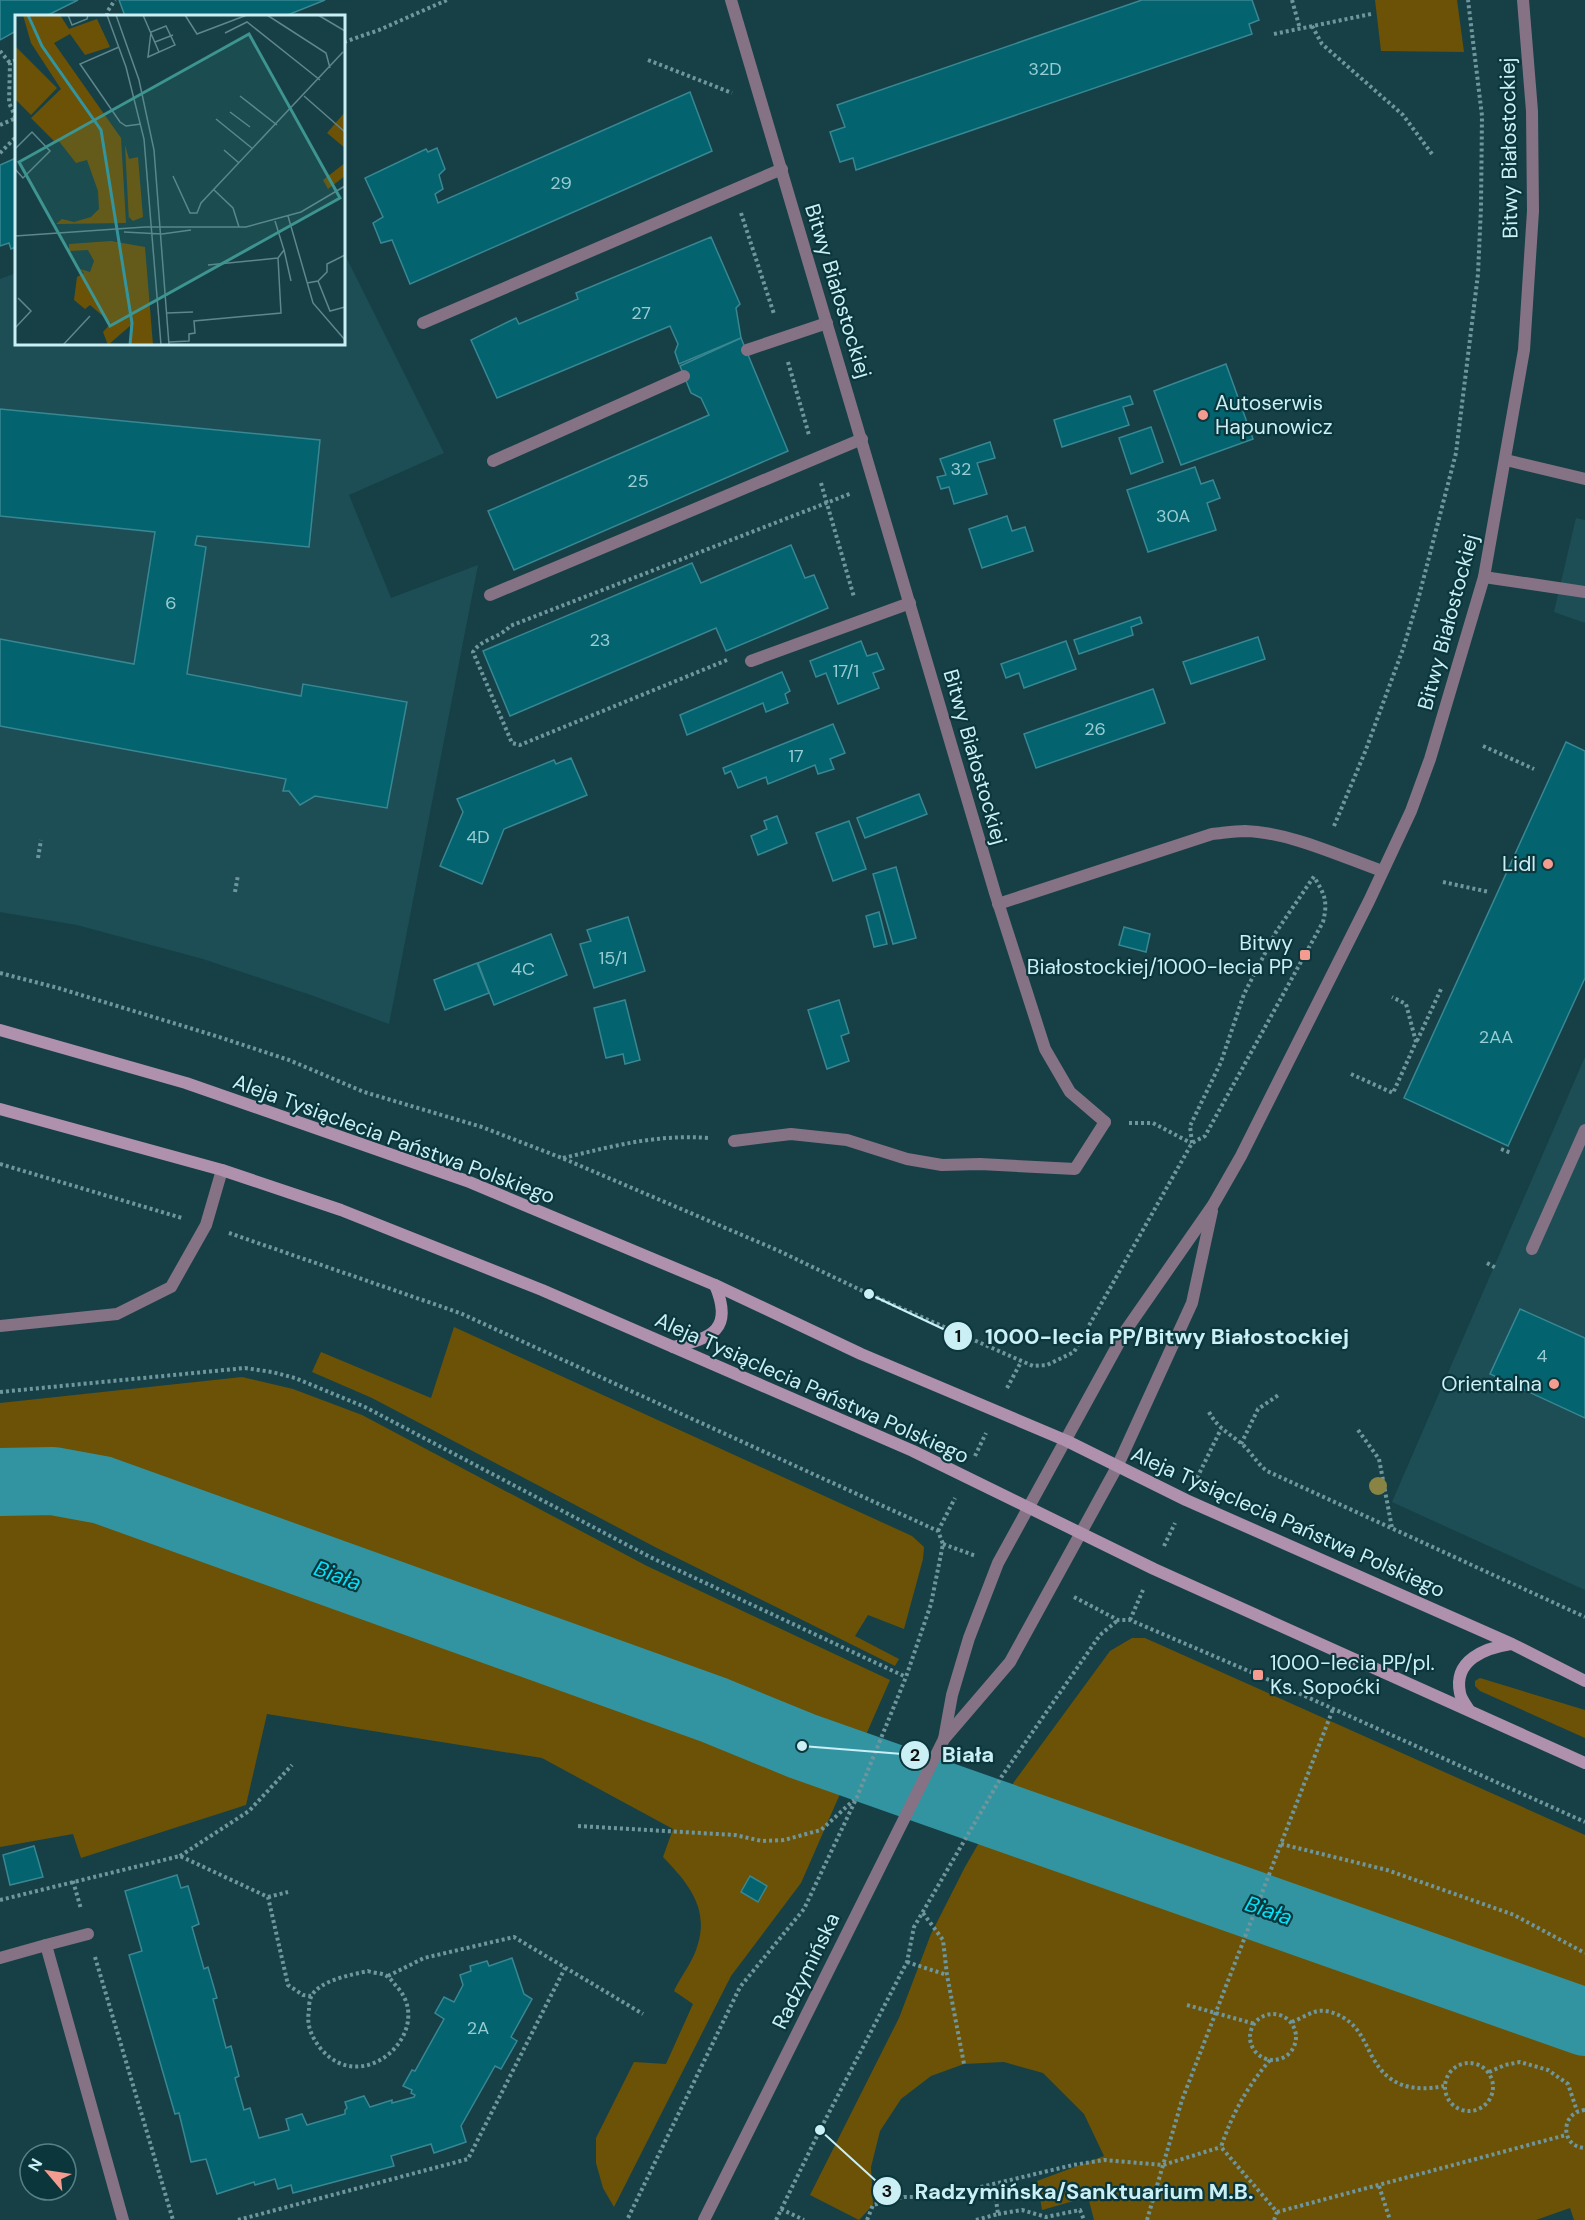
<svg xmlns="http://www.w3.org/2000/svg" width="1585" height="2220" font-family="'DM Sans',sans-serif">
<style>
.built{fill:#1d4e55}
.green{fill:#6b5207}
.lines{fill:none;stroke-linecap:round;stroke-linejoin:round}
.river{stroke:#3394a1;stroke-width:68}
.building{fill:#03636e;stroke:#388793;stroke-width:1.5}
.path{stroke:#6e969c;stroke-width:4;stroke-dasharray:3 3;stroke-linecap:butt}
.service{stroke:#857284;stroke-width:12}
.minor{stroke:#857284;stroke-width:12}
.tertiary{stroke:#857284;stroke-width:12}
.secondary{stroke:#af91ad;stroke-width:12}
.tree{fill:#898444}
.poi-dot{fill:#f59c91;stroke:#0a363c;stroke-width:2}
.labels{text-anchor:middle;stroke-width:4.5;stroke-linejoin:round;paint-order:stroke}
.number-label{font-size:18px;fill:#98ccd3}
.street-label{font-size:21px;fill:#caeff5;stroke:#0a363c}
.poi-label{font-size:21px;fill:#caeff5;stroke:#0a363c;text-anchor:end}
.water-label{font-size:22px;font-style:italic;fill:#06e0f7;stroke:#0a363c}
.inset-river{fill:none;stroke:#3394a1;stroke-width:3}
.inset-road{fill:none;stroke:#5e868c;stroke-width:1.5}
.view{fill:#3e9490;fill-opacity:0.15;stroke:#3e9490;stroke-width:3}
.inset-edge{fill:none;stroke:#caeff5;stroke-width:3}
.leader{fill:none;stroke:#caeff5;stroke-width:2}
.callout-dot{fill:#caeff5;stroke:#0a363c;stroke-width:2}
.mark-label{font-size:18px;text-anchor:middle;font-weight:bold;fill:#111}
.callout-label{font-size:22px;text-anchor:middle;font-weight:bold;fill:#caeff5;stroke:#0a363c;stroke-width:4.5;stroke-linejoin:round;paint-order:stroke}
</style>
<rect width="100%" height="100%" fill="#164046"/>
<g class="built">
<polygon points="344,253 444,453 349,495 391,598 478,565 389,1024 311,995 203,959 77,925 0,912 0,279 16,273 16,344 344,344"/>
<polygon points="1576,518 1585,520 1585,623 1554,612"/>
<polygon points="1585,1057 1585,1590 1392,1502"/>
</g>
<g class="green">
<polygon points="1375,0 1457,0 1464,52 1381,51"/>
<polygon points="454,1327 912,1536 924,1547 923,1559 904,1629 868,1615 855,1636 899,1659 895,1666 655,1547 372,1398 312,1372 321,1352 431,1398"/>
<path d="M242 1377 293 1389 362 1415 647 1566 890 1680 801 1883 731 1976 614 2207 603 2188 596 2163V2138L634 2062 666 2064 693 2004 674 1991C681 1976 694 1960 698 1944 709 1907 687 1882 663 1857L673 1829 542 1758 267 1714 246 1805 81 1858 73 1834 0 1847V1403Z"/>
<polygon points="1132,1638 1145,1638 1585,1835 1585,2220 1574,2220 1570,2208 1536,2220 1094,2220 1088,2197 1042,2210 1037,2181 1104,2156 1084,2114 1043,2073 1004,2062 964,2064 931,2076 901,2099 880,2131 871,2167 873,2205 859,2220 810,2195 899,2018 931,1934 965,1867 1014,1782 1110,1651"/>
<polygon points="1480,1678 1585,1710 1585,1738 1480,1691 1475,1686 1475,1681"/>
</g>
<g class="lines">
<polyline class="river" points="0,1482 53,1481 102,1490 714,1710 802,1746 1585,2022"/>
</g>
<g class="building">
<polygon points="0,0 78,0 46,16 16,16 16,31 0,40"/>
<polygon points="119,0 325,0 285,16 125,16"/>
<polygon points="1142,0 1252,0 1259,20 1249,24 1252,34 856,170 853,158 840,162 830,132 845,127 837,105"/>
<polygon points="690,92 712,151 410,284 392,240 381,243 373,223 383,217 365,178 426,149 428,152 437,148 445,169 439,175 443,189 435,194 438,203"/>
<polygon points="16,158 16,247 11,249 9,243 0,246 0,165"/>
<polygon points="711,237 740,304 736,308 741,338 679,364 675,352 678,344 670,326 497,398 471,340 516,318 519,324 578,299 576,293"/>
<polygon points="741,338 788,451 514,570 488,511 709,415 701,398 691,393 680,366"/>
<polygon points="1226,364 1253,439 1181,465 1154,391"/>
<polygon points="1130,396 1133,404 1123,407 1129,425 1062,447 1054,420"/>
<polygon points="0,409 320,440 309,547 197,536 195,545 206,547 187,674 301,696 303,684 407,702 387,808 315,796 300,805 289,791 283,791 286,779 0,726 0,639 134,664 155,532 0,516"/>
<polygon points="1151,427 1163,462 1131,474 1119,438"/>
<polygon points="990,442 995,458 977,463 987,494 954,504 949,487 941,489 937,477 946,475 940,459"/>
<polygon points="1195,467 1201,484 1213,480 1220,498 1207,503 1216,530 1148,552 1127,490"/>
<polygon points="1007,516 1012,531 1025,527 1033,551 982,568 969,529"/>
<polygon points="791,545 805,578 814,575 828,608 726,651 716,628 510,716 483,651 692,563 701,583"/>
<polygon points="1140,617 1142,623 1131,627 1133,635 1079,654 1074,640"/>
<polygon points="1258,637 1265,659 1191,684 1183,662"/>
<polygon points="861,641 867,656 877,653 884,669 873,673 879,688 838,704 826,673 816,677 810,661"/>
<polygon points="1066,641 1076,669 1024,688 1019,673 1006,678 1001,664"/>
<polygon points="782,672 790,691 785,694 788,703 766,712 763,703 687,735 680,715"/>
<polygon points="1153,689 1165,723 1036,768 1024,734"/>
<polygon points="833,724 845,753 830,759 834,769 818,774 815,765 768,784 766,777 738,788 731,771 725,774 723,768"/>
<polygon points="1566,742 1585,751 1585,978 1508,1146 1404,1098"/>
<polygon points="571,758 587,795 504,829 482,884 440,866 463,812 457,799 554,760 556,764"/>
<polygon points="919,794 927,814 865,838 857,818"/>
<polygon points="777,816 787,843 758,855 751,836 767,829 764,821"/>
<polygon points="849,821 866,869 833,881 816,833"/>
<polygon points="896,867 916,938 893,944 873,874"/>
<polygon points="879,912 887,944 874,947 866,916"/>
<polygon points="628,917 645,971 594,988 580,944 591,941 587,930"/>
<polygon points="1124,927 1150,934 1146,952 1119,945"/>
<polygon points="551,934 567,975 494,1005 478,963"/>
<polygon points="477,963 489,993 445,1010 434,980"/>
<polygon points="625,1000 640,1060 625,1064 623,1054 606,1058 594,1008"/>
<polygon points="839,1000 849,1033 841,1036 849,1061 827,1069 808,1010"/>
<polygon points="1520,1309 1585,1338 1585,1418 1490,1374"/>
<polygon points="34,1846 43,1877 10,1885 3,1855"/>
<polygon points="177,1875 181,1888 188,1886 199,1924 192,1927 204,1969 208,1967 217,1998 213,1999 226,2048 231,2046 239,2076 235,2078 244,2110 250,2108 259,2138 289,2130 286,2119 302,2114 307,2125 345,2114 345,2110 347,2108 345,2102 364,2096 370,2107 392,2100 392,2103 414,2097 415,2095 411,2093 412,2090 403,2086 412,2070 415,2071 444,2019 435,2013 444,1997 454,2002 463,1985 460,1975 471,1971 470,1966 487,1961 489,1966 512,1958 524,1994 532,1999 511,2037 517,2041 501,2069 495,2066 461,2126 466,2142 434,2153 431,2144 391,2156 394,2166 293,2193 291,2185 278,2189 275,2179 255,2185 254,2182 217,2194 206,2159 191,2162 179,2113 175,2114 129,1955 142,1951 125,1891"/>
<polygon points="750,1876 767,1886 758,1902 741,1892"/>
</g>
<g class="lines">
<g class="path">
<polyline points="1292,0 1300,29"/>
<polyline points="107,16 107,12 115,0"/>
<polyline points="1312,26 1322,44 1403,115 1432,154"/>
<polyline points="1274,34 1371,14"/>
<polyline points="344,42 379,30 447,0"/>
<polyline points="0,51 10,63"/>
<polyline points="16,60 10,63 9,103 16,118"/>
<polyline points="648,60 732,93"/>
<polyline points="0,125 16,118"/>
<polyline points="0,153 16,137"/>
<polyline points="741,213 774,314"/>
<polyline points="788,362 809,435"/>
<polyline points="821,483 854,597"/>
<path d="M727 660 520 745 512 743 473 652C481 639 500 638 510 626L852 493"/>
<polyline points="1483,746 1534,769"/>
<polyline points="1334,826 1365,752 1403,649 1419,596 1456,453 1478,274 1481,207 1482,116 1468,0"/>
<polyline points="38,858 41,840"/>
<polyline points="1443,882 1489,892"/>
<polyline points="235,892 238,875"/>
<path d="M0 973 58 988 216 1036 289 1060 364 1092 482 1127 562 1158 777 1250 869 1294 1033 1366 1047 1365 1074 1352 1192 1143 1205 1136 1323 922C1328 901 1325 895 1314 877"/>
<polyline points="1417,1041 1442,987"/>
<polyline points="1351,1074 1393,1093 1416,1042 1406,1004 1392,997"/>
<polyline points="1129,1123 1153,1123 1191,1143"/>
<polyline points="1192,1143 1190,1126 1221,1062 1244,994 1276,932 1315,875"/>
<polyline points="1501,1149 1511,1153"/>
<path d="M563 1158C614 1146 656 1134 709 1138"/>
<polyline points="0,1164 182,1218"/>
<polyline points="229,1233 460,1313 938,1531 943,1544 931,1604 906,1677 857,1797 804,1909 740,1987 627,2220"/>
<polyline points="1487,1263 1496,1268"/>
<polyline points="1007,1388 1021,1362"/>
<polyline points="0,1392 245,1368 272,1372 295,1378 365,1407 650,1557 906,1677"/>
<path d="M1209 1412C1219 1431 1234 1435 1247 1449 1254 1457 1259 1465 1267 1471L1585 1617"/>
<polyline points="1358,1430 1379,1459 1392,1528"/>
<polyline points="1241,1444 1258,1409 1280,1394"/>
<polyline points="975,1456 986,1433"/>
<polyline points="1197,1478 1221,1429"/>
<polyline points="938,1531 955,1498"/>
<polyline points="943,1544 976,1556"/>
<polyline points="1164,1546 1175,1523"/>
<polyline points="1074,1597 1118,1620 1130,1620 1258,1675 1585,1822"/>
<polyline points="1130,1620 1143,1590"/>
<polyline points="578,1826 735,1835 762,1841 784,1840 821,1830 854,1800"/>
<polyline points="1281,1844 1387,1870 1514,1915 1585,1953"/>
<polyline points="180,1856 249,1811 292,1765"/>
<polyline points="73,1881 81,1909"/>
<polyline points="268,1897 288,1892"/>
<polyline points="0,1900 180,1856 268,1897 288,1985 303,1995 311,1996"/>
<polyline points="923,1913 943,1940 947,1975 964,2064"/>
<polyline points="95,1957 173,2220"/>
<polyline points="907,1962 947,1975"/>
<path d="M368 1971C373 1973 380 1973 385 1975 391 1978 394 1984 398 1988 435 2031 364 2099 321 2049 312 2038 306 2025 309 2011 309 2007 309 2001 311 1997 319 1980 351 1975 368 1971Z"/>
<polyline points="388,1976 424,1958 514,1937 643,2014"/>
<polyline points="1187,2005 1255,2024"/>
<circle cx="1273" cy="2037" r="23"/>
<path d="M1292 2022C1300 2019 1309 2013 1318 2011 1327 2010 1336 2013 1344 2018 1360 2028 1364 2042 1373 2058 1389 2087 1413 2092 1444 2086"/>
<path d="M1270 2060C1247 2087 1232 2114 1221 2147L1277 2212 1274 2220"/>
<circle cx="1469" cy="2087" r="24"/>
<polyline points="1489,2072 1505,2065 1520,2062 1548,2070 1568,2084 1577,2111"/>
<path d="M1585 2110C1560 2112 1560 2147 1585 2148"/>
<polyline points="1379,2186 1390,2220"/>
<polyline points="781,2209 804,2220"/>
<polyline points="1277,2212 1566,2135"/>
<polyline points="998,2214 1022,2210 1046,2217 1080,2210 1084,2220"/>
<polyline points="238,2220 468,2159 565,1968"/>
<polyline points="776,2220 820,2130 907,1962 914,1927 1002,1776 1100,1635 1118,1620"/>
<polyline points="867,2220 873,2205 904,2197 939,2197 1073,2165 1104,2160 1163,2165 1221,2147"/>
<polyline points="976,2220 998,2214 994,2185"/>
<polyline points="1147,2220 1182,2100 1333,1709"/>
</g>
<g class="service">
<polyline points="423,323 782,169"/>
<polyline points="747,350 827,323"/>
<polyline points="493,461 684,376"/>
<polyline points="1484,577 1585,592"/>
<polyline points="490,595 862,439"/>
<polyline points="751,661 910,603"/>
<polyline points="734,1141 791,1134 847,1140 907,1159 942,1165 980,1164 1075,1169 1105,1122"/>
<polyline points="1532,1249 1585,1130"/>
<polyline points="0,1326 117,1314 171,1287 206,1225 222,1170"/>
<polyline points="46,1945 88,1934"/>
<polyline points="0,1958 46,1945 123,2220"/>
</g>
<g class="minor">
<polyline points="731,0 995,893 1045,1049 1070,1092 1105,1122"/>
<polyline points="1506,460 1585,479"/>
<path d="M998 904 1212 834C1223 833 1234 831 1245 831 1289 832 1340 856 1382 871"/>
</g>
<g class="tertiary">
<polyline points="944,1739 952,1695 969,1638 998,1563 1126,1330 1213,1205 1241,1156 1369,901 1411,811 1430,759 1484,577 1524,350 1533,211 1532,111 1523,0"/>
<polyline points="704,2220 944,1739 1010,1662 1117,1467 1192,1303 1212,1211"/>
</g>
<g class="secondary">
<polyline points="0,1030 186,1083 467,1181 715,1285 861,1354 1067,1441 1186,1500 1512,1644 1585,1681"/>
<polyline points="0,1109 222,1170 341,1210 542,1290 913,1451 1154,1569 1585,1763"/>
<path d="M673 1347C712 1338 734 1330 715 1285"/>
<path d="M1469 1710C1466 1705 1461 1699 1460 1693 1453 1660 1485 1648 1511 1644"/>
</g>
</g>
<circle class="tree" cx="1378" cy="1486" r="9"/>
<g class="poi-dot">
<circle cx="1203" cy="415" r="6"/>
<circle cx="1548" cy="864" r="6"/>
<rect x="1299" y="949" width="12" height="12" rx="3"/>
<circle cx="1554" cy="1384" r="6"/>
<rect x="1252" y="1669" width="12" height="12" rx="3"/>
</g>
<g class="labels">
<g class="number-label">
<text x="1045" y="75">32D</text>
<text x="561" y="189">29</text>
<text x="641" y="319">27</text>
<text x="961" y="475">32</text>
<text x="638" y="487">25</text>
<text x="1173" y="522">30A</text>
<text x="171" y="609">6</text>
<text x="600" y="646">23</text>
<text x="846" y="677">17/1</text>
<text x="1095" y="735">26</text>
<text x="796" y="762">17</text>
<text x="478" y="843">4D</text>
<text x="613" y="964">15/1</text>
<text x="523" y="975">4C</text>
<text x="1496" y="1043">2AA</text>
<text x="1542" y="1362">4</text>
<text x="478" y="2034">2A</text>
</g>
<g class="street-label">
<text transform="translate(1509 148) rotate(-91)" y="7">Bitwy Białostockiej</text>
<text transform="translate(838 291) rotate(73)" y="7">Bitwy Białostockiej</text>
<text transform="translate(1448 622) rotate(-75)" y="7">Bitwy Białostockiej</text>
<text transform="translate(975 757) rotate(74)" y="7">Bitwy Białostockiej</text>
<text transform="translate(394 1139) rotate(20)" y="7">Aleja Tysiąclecia Państwa Polskiego</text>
<text transform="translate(812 1388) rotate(24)" y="7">Aleja Tysiąclecia Państwa Polskiego</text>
<text transform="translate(1288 1522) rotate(24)" y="7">Aleja Tysiąclecia Państwa Polskiego</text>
<text transform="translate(806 1971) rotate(-64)" y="7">Radzymińska</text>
</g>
<g class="poi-label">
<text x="1215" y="410" text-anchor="start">Autoserwis<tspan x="1215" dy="24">Hapunowicz</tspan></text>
<text x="1536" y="871">Lidl</text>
<text x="1293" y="950">Bitwy<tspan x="1293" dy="24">Białostockiej/1000-lecia PP</tspan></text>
<text x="1542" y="1391">Orientalna</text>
<text x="1270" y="1670" text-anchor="start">1000-lecia PP/pl.<tspan x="1270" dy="24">Ks. Sopoćki</tspan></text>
</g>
<g class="water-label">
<text transform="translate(338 1575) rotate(20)" y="8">Biała</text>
<text transform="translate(1269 1910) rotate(19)" y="8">Biała</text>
</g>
</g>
<g transform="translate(15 15)">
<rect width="330" height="330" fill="#164046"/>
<path d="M8 0H45L54 14 82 4 95 32 70 40 55 19 39 28 106 123 111 208 41 209 47 204 59 207 76 202 84 194 83 176 72 145 61 148 43 125 40 127 16 103 46 74 16 28ZM0 31 42 73 16 100 0 84ZM330 97V133L312 118ZM110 130 114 144 123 142 128 202 118 206 114 202V207ZM330 148V161L313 174 308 165ZM96 226 130 232 138 330H115V311L93 330 88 317 96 308 75 290 70 294 59 285 62 262 69 258 65 254 75 257 79 246 73 235 54 236V229Z" fill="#6b5207"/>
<path class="inset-river" d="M13 0 27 31 86 115 117 308 115 330"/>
<path class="inset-road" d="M53 0 57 10 72 4 73 0M92 0 111 52 129 124 146 330M101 0 124 65 139 135 154 330M128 0 144 37M170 0 182 19 232 0M252 0 311 38 315 53M303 0 330 16M151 11 160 30 133 42 136 17ZM210 18 232 7 305 65M140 27 158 20M104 32 65 49 105 107 111 111 126 109M225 81 262 110M289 81 330 117M215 97 235 112M201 104 238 134M0 134 17 117 35 136 8 163 0 154M209 135 224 148M158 161 175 198H182L186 188 328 37M198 174 218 193 224 212M273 201 298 288 330 325M109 217 147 219 176 215M0 221 130 212H231L286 197 330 171M269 235 276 266M193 250 263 243M303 266 315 296 330 292M292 268 303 266 312 257V249L330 240M152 298 178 297M0 313 16 296 3 283M154 327 174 326V319L180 318 179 306 266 298 263 243 269 235 260 206M48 330 75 301"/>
<path class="view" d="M234 19 325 183 95 311 4 147Z"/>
<rect width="330" height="330" class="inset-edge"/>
</g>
<path class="leader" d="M869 1294L958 1336M802 1746L915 1755M820 2130L887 2191"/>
<g class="callout-dot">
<circle cx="869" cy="1294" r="6"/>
<circle cx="802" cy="1746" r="6"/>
<circle cx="820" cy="2130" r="6"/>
<circle cx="958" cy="1336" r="15"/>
<circle cx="915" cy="1755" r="15"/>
<circle cx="887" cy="2191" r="15"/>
</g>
<g class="mark-label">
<text x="958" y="1342">1</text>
<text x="915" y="1761">2</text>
<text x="887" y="2197">3</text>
</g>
<g class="callout-label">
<text x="1167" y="1344">1000-lecia PP/Bitwy Białostockiej</text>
<text x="968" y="1762">Biała</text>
<text x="1084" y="2199">Radzymińska/Sanktuarium M.B.</text>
</g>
<g transform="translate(48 2172) rotate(299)"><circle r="28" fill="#0a363c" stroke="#578086" stroke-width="1.5"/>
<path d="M0-4.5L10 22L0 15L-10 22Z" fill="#f59c91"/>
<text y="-9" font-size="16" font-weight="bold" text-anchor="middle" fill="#caeff5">N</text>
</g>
</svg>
